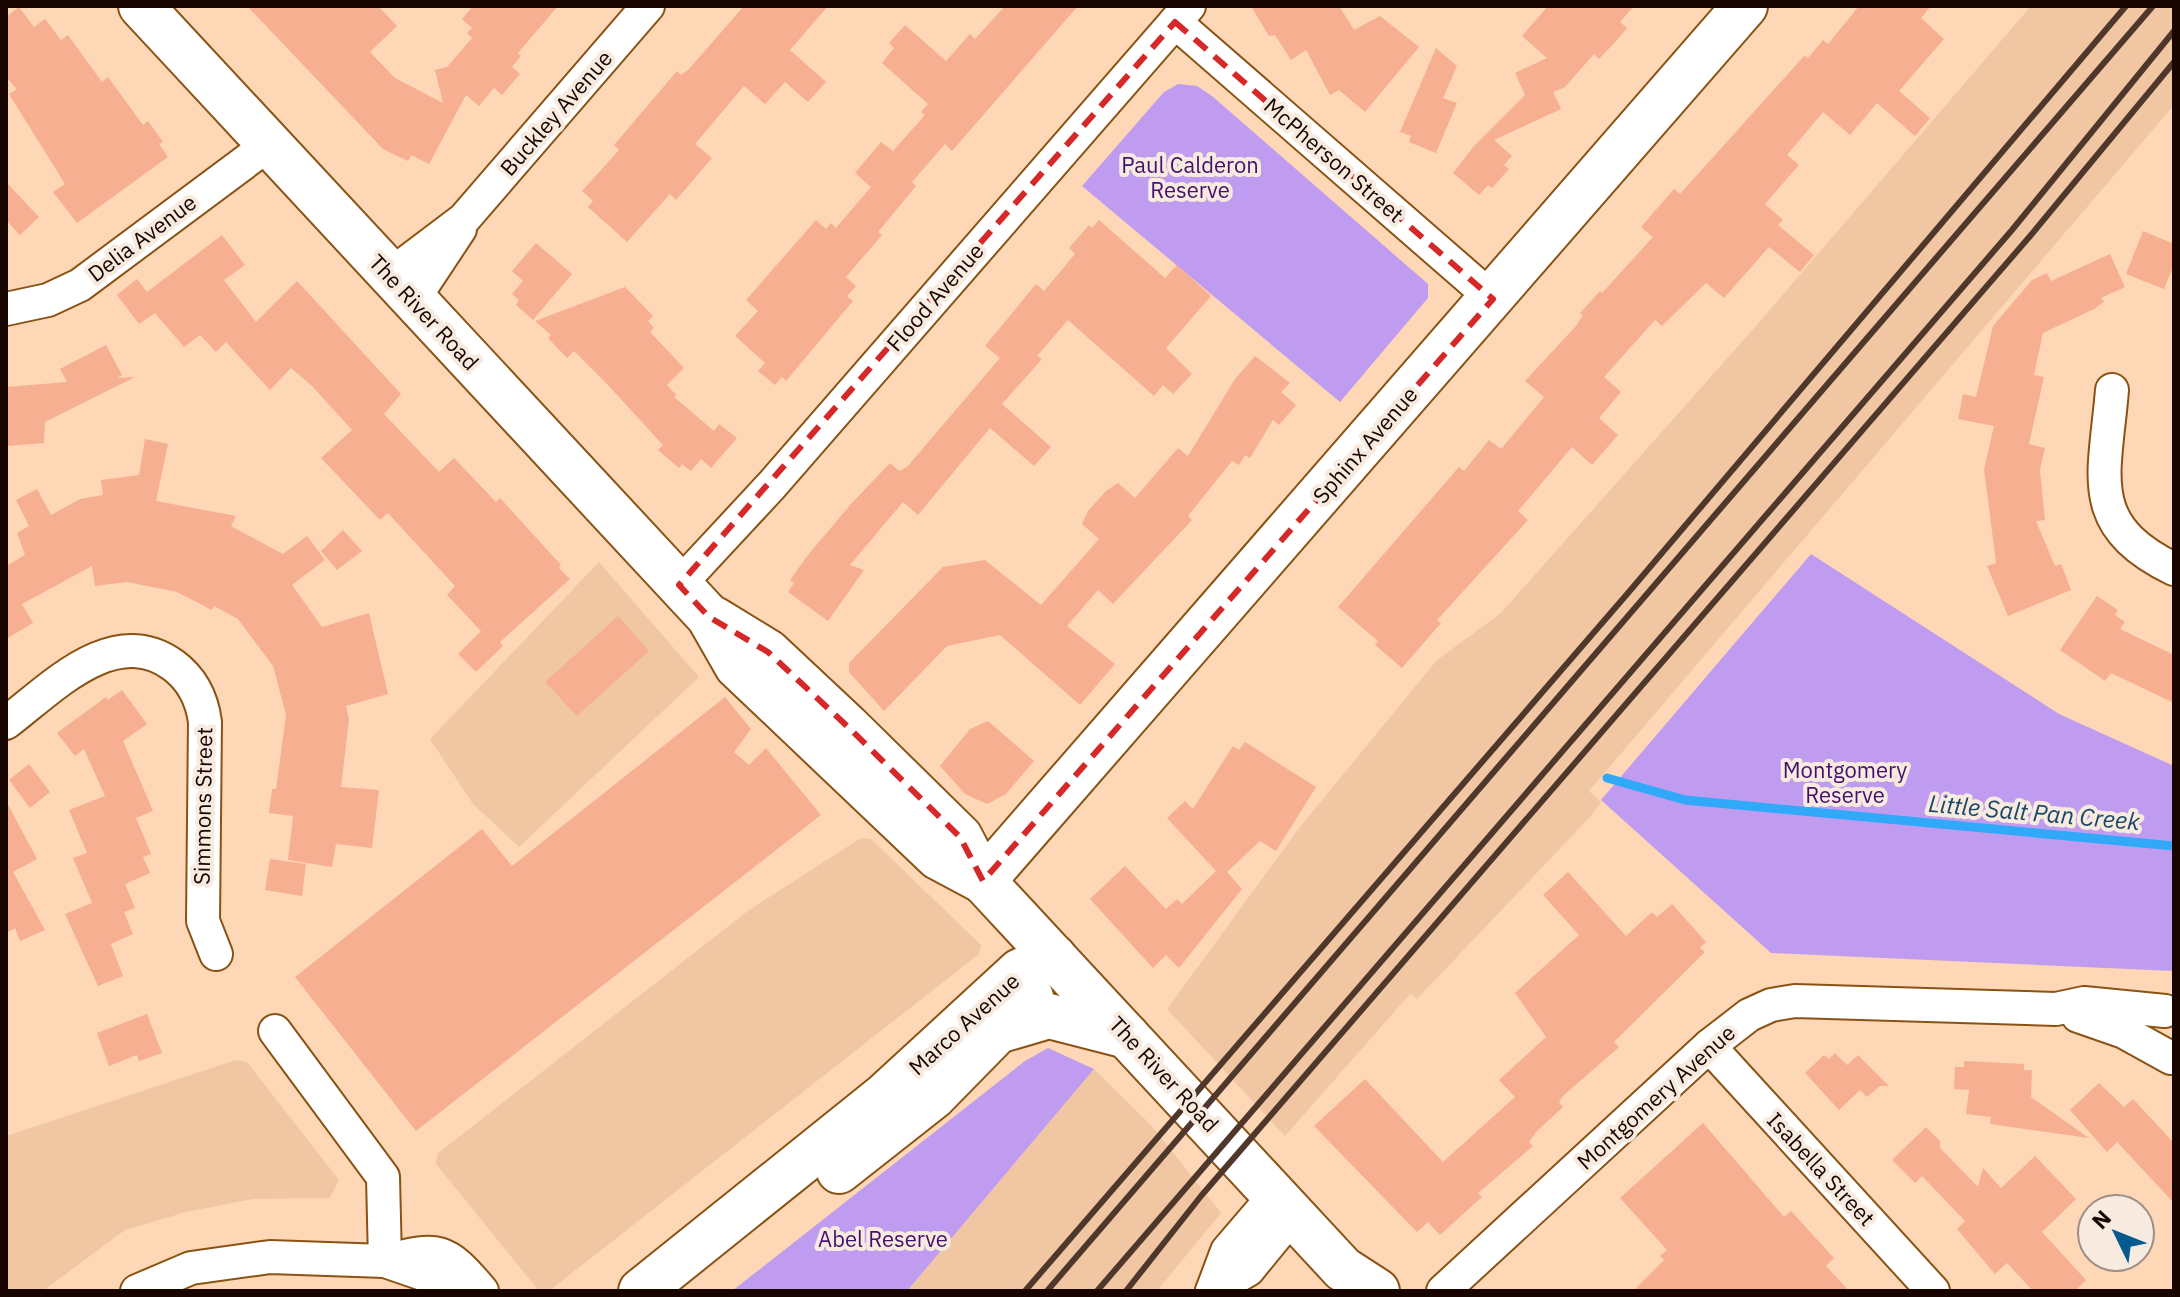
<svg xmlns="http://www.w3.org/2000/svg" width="2180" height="1297" font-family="'IBM Plex Sans',sans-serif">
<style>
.built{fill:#f1c7a3}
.green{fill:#bf9cef}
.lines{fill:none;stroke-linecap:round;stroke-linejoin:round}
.stream{stroke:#30a9f9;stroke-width:9}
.building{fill:#f6af91}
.street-casing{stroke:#8a5314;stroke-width:36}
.secondary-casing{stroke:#8a5314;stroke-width:48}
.street{stroke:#fff;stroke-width:32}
.secondary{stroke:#fff;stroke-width:44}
.rail{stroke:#50372b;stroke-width:6}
.marked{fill:none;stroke:#d62828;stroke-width:6;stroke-dasharray:16 10;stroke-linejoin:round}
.labels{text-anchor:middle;stroke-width:8;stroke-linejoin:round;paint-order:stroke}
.street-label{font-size:22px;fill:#190500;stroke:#f7eadf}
.park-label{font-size:22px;fill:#440f6e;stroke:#f7eadf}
.water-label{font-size:24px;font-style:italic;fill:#194768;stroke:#f7eadf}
</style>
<rect width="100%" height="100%" fill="#fed7b6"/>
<g class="built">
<polygon points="2031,6 2174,6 2174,105 1589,791 1601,802 1590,817 1417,999 1410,994 1285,1136 1167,1009 1300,827 1437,660 1501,613 1755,327"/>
<polygon points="599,562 699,677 519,847 473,804 430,739"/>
<polygon points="861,838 871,839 981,945 979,954 549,1291 539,1291 436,1164 437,1154 749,910"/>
<polygon points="236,1060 247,1062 339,1180 330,1198 253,1199 186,1212 125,1230 43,1291 6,1291 6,1136"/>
<polygon points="1094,1069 1151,1125 1221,1213 1157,1291 907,1291"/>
</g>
<g class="green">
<polygon points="1178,84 1197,86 1212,96 1428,284 1428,298 1340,402 1082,186 1164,92"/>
<polygon points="1811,554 2059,714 2174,766 2174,971 1771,953 1601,800"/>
<polygon points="1048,1048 1094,1069 907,1291 732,1291 1025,1061"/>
</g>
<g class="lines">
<polyline class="stream" points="1607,778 1685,800 2174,846"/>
</g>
<g class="building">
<polygon points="247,6 378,6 397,26 370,52 395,78 443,103 435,70 447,67 472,38 467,33 472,28 462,19 473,6 558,6 518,53 521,56 512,67 520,74 502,95 494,88 479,106 466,95 429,164 411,155 408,161 383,149"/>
<polygon points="744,6 828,6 790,50 826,82 808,102 785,82 765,104 744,86 695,144 712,158 676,200 670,194 627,242 588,207 593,201 582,191 619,150 614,145 677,71 681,75 689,69"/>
<polygon points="1005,6 1078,6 952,151 945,144 912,182 916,186 878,232 882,235 846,277 856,286 847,296 853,301 786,381 782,377 775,385 758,371 765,363 735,336 758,311 746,300 816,220 826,229 831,223 836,228 871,187 855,173 881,142 893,151 925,115 921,112 928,104 882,63 894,48 889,43 905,25 946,61 970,34 975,39"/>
<polygon points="1251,6 1339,6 1354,30 1380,16 1419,47 1365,112 1339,90 1330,95 1306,50 1291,60 1275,35 1269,36"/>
<polygon points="1548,6 1634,6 1620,22 1627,28 1618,39 1599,59 1594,54 1565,87 1553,92 1561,109 1494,140 1512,156 1504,165 1509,169 1492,188 1488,185 1479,195 1453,173 1474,146 1525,95 1515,73 1547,58 1522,36"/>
<polygon points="1859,6 1931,6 1921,18 1944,39 1899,91 1930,118 1915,136 1877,103 1850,135 1823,112 1787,155 1799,165 1765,204 1783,220 1778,225 1814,255 1800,272 1769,247 1724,298 1706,283 1662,326 1655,320 1604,377 1621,392 1599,418 1618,435 1592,465 1572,447 1518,511 1528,520 1437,620 1441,623 1402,668 1375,645 1378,641 1338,607 1459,467 1464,471 1489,440 1501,449 1544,397 1525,381 1576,326 1583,315 1580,313 1600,291 1602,293 1653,237 1641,227 1674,189 1680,194 1804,56 1808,58 1823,40 1828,44"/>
<polygon points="19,7 34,27 45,19 61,40 68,35 102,82 108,77 143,125 148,121 163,142 159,144 168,157 77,223 53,192 65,184 9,94 17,89 6,77 6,17"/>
<polygon points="1436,48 1457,66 1443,98 1457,103 1436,153 1409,142 1411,136 1400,132"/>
<polygon points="6,182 39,217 20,235 6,220"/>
<polygon points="1099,220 1165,278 1177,265 1211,296 1166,348 1192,374 1173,394 1163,385 1154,396 1068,320 1037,356 1042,359 1002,404 1051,447 1034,466 990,428 918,515 903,502 850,565 864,570 828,621 788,592 794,583 790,580 808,555 851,504 890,463 899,471 907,467 1000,358 985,346 1036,284 1044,291 1075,254 1069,248 1089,225 1092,228"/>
<polygon points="2143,231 2174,244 2174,264 2164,289 2126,274"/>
<polygon points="222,235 245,265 224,280 256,322 297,281 401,394 384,414 439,472 454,458 496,502 500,498 561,565 559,568 570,579 500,642 503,646 476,672 458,654 481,631 447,595 455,586 388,513 380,520 321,458 352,430 312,386 291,368 270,390 226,342 216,352 200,335 184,347 155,313 139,324 117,295 137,279 147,292"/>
<polygon points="536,243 572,274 533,320 516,305 519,300 512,294 523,281 512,271"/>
<polygon points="2110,254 2125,287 2101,298 2104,302 2094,309 2043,333 2034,375 2044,377 2029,444 2045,448 2040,470 2045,520 2036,521 2055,566 2061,564 2071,590 2008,616 1987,566 1996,563 1984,469 1994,426 1958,419 1963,394 1976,397 1993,326 2032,280 2047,273 2051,281"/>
<polygon points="625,287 653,316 648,321 654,328 650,332 684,368 667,385 676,395 674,397 714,431 719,424 737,438 711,468 701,459 691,471 682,464 679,468 658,450 663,445 607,384 574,351 567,358 548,338 551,335 535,321"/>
<polygon points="106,345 122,375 117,378 135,377 45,422 44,443 6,446 6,387 67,382 60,369"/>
<polygon points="1255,356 1290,383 1281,392 1296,405 1279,425 1273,420 1250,458 1245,455 1239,465 1232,461 1188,516 1192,520 1113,604 1098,590 1067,626 1115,664 1080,705 1000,635 947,646 884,711 849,672 849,663 943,567 985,560 1041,605 1099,539 1082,524 1088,511 1106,491 1118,483 1135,498 1178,448 1188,456 1235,379"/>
<polygon points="145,439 168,444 156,501 236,516 231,526 283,554 307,536 325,560 292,585 322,627 369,613 388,694 346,706 349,719 341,787 379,790 372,848 336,844 332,867 288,860 293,816 269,813 272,789 276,789 286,715 273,666 238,619 214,606 212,610 177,592 127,582 95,586 92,566 22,604 33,623 6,639 6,566 25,555 17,533 29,526 16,500 37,489 51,515 80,499 103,495 101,480 139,475"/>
<polygon points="343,530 362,551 337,570 321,551"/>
<polygon points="2097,596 2118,610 2115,615 2125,622 2120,629 2174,655 2174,703 2111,673 2105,681 2060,650"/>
<polygon points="618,616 649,651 577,716 545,682"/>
<polygon points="122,690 147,724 123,741 153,811 136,818 151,854 143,857 150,873 125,884 135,908 124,912 133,934 111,944 123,976 98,986 65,914 92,903 73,858 87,853 69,810 105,796 84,749 75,756 57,733 106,697 108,700"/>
<polygon points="725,697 751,729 734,752 749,765 766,748 821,815 416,1131 295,977 482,829 512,866"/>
<polygon points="988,721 1034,761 1006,794 987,804 965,794 940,766 970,729"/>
<polygon points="1245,742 1316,787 1276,851 1260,841 1227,872 1242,889 1179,968 1166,955 1153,968 1090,899 1125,866 1166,909 1177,899 1182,904 1216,871 1167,818 1185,801 1193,809 1233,746 1239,750"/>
<polygon points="29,764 50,792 30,808 9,780"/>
<polygon points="6,801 37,859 13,872 45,930 20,941 15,928 6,933"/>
<polygon points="270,859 306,864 302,896 265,890"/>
<polygon points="1568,872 1626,936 1652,912 1657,917 1672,904 1706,942 1700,948 1705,952 1614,1042 1619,1047 1564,1095 1559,1102 1563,1107 1536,1132 1529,1142 1533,1146 1478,1193 1482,1197 1440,1235 1428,1222 1417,1232 1314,1126 1365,1079 1443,1162 1515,1097 1499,1080 1546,1037 1515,993 1579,935 1543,895"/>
<polygon points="147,1014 162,1053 139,1061 137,1055 109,1066 97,1033"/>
<polygon points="1835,1053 1847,1065 1858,1055 1889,1086 1880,1086 1867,1097 1860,1090 1839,1110 1805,1073 1824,1055 1829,1059"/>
<polygon points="1964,1061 2024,1064 2024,1070 2032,1070 2031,1097 2089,1138 1990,1124 1991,1117 1966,1114 1969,1090 1954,1089 1955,1067 1964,1067"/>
<polygon points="2099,1083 2124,1107 2133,1099 2174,1143 2174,1203 2117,1142 2107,1152 2070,1110"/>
<polygon points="1703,1123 1784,1217 1791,1211 1834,1258 1826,1266 1849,1291 1633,1291 1664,1260 1660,1256 1667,1250 1620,1198"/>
<polygon points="1926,1127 1940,1141 1940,1148 1978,1187 1983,1168 2001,1188 2035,1156 2076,1199 2042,1232 2086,1280 2075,1291 2033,1291 2007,1263 1995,1274 1957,1229 1965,1221 1922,1176 1915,1183 1892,1160"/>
</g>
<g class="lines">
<defs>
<g id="street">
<polyline points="1175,22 1493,299"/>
<polyline points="390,275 464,219 648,6"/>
<polyline points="413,300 460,229"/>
<polyline points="6,309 48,300 80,285 268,145"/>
<path d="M2112 390C2105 476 2083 525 2174 569"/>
<polyline points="679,585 771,486 1189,6"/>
<path d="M6 723C51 689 113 622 173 665 192 679 202 699 205 722L203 921 216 954"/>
<polyline points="2078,1016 2124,1032 2171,1058"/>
<polyline points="275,1031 383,1177 385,1261"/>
<polyline points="1709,1046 1933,1291"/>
<path d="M385 1261C439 1247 445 1247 482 1291"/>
<polyline points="137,1291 191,1268 270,1257 385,1261 423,1274 446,1291"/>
<polyline points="1212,1291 1227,1251 1275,1195"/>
<polyline points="1212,1291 1248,1270 1293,1215"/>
<polyline points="1443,1291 1709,1046 1749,1015 1771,1005 1795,1001 2056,1009 2084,1003 2165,1011"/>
</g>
<g id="secondary">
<polyline points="141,6 709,617 737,666 938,857 983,881"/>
<polyline points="714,619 768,652 847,726 960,837 983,881 1343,1269 1377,1291"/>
<polyline points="983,881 1745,6"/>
<polyline points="1001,1030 1049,1016 1127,1036"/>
<polyline points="839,1171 933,1097 1031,997"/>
<polyline points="641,1291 884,1096 1020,971 1054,957"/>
</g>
</defs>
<use href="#street" class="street-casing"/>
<use href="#secondary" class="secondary-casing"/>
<use href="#street" class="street"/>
<use href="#secondary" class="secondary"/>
<g class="rail">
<polyline points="1025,1291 1628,593 2126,6"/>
<polyline points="1047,1291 2153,6"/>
<polyline points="1097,1291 2012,230 2174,31"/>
<polyline points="1126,1291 1201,1196 2031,235 2174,62"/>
</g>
</g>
<path class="marked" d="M1175 22 1493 299 983 881 960 837 847 726 768 652 709 617 679 585Z"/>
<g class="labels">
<g class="street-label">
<text transform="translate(556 113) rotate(-49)" y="8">Buckley Avenue</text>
<text transform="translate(1334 160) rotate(41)" y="8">McPherson Street</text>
<text transform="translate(142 238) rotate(-37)" y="8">Delia Avenue</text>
<text transform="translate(935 297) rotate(-49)" y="8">Flood Avenue</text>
<text transform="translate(424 312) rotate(47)" y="8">The River Road</text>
<text transform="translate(1365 445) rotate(-49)" y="8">Sphinx Avenue</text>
<text transform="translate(203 806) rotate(-89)" y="8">Simmons Street</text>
<text transform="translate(964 1024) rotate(-42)" y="8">Marco Avenue</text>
<text transform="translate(1164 1074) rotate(47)" y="8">The River Road</text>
<text transform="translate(1656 1097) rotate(-42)" y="8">Montgomery Avenue</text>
<text transform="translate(1821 1169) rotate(47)" y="8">Isabella Street</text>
</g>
<g class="park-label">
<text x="1190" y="173">Paul Calderon<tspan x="1190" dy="25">Reserve</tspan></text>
<text x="1845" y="778">Montgomery<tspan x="1845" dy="25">Reserve</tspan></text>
<text x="883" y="1247">Abel Reserve</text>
</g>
<g class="water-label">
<text transform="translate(2034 813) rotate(5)" y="8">Little Salt Pan Creek</text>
</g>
</g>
<rect width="2180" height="1297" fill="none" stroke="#190500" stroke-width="16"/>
<g transform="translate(2116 1233) rotate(313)"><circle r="38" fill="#f7eadf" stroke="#9e8e86" stroke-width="2"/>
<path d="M0-6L14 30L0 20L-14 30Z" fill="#045a8c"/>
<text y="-12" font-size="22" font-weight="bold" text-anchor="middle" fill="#190500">N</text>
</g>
</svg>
